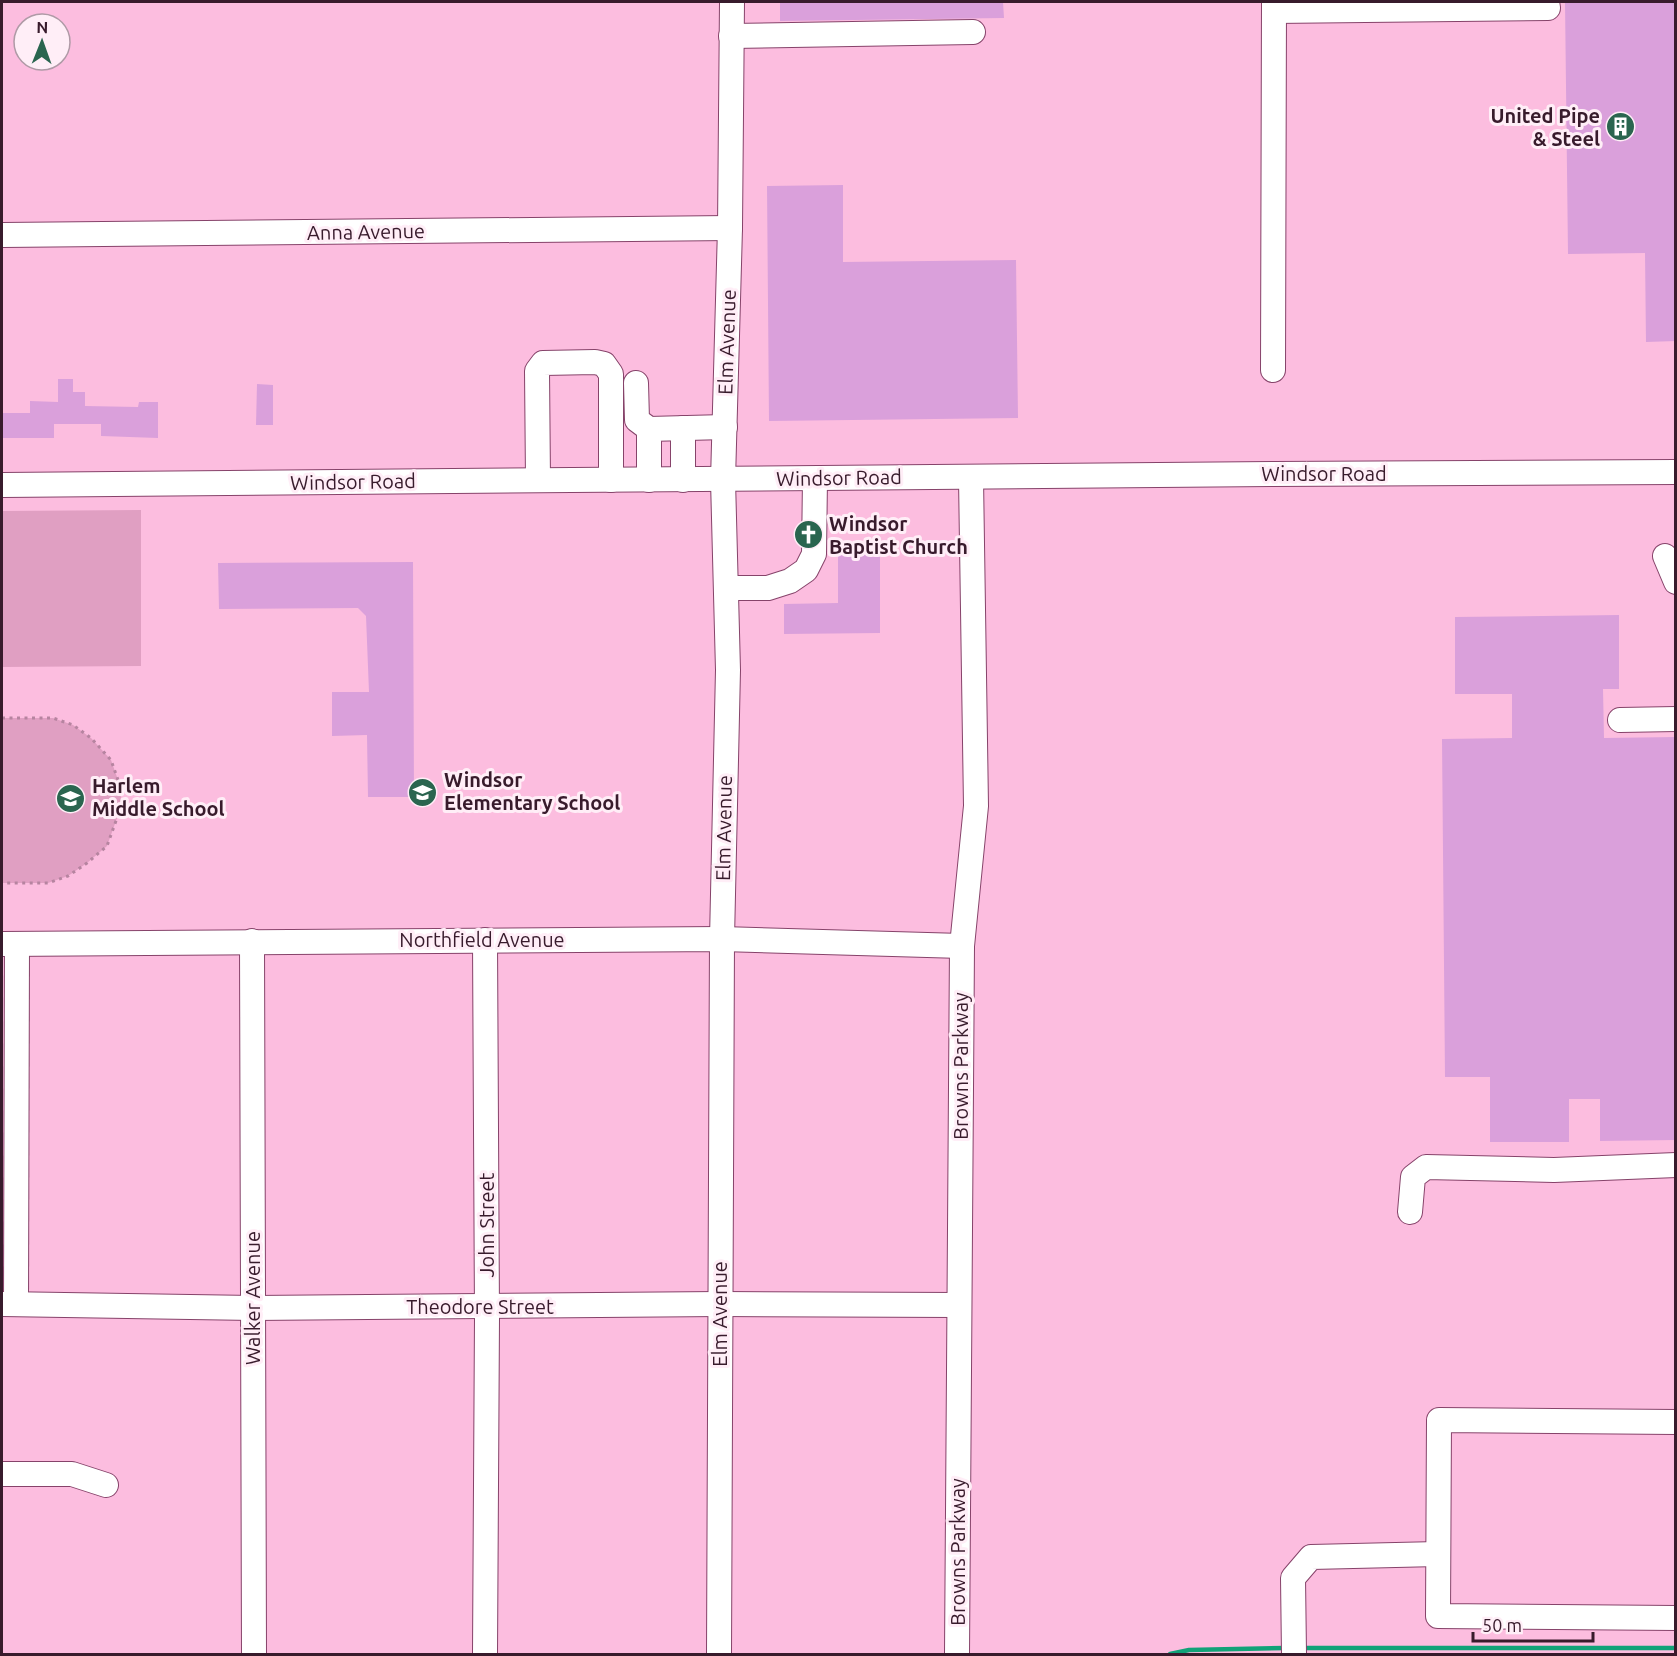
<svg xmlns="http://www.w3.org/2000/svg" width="1677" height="1656" font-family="Ubuntu,sans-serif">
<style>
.green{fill:#e09fc2}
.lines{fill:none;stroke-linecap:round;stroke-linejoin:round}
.stream{stroke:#11a278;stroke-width:4.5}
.building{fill:#daa0db}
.minor-casing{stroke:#86436a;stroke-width:26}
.path{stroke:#b684a0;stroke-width:3;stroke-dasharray:3 4.5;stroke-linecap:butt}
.minor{stroke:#fff;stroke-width:24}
.labels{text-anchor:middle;stroke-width:6;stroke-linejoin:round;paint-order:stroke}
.poi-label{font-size:20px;font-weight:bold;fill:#381b2c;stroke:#ffeef7;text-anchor:start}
.street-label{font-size:20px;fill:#381b2c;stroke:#ffeef7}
</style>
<rect width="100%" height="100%" fill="#fcbddf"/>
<g class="green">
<polygon points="141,510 141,666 2,667 2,511"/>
<polygon points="2,718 53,718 73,725 91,738 111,760 118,780 122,804 107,846 87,863 68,876 48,883 2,883"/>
</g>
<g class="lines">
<g class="stream">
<polyline points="1300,1648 1676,1648"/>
<polyline points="1170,1654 1189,1650 1286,1648"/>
</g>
</g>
<g class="building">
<polygon points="780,2 1003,2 1004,18 780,21"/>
<polygon points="1565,2 1676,2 1676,341 1646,342 1645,253 1568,254"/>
<polygon points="843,185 843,262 1016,260 1018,418 769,421 767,186"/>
<polygon points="58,379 73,379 73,392 85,392 85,406 138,407 139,402 158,402 158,438 101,436 101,424 54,424 54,438 2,438 2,413 30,413 30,401 58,402"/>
<polygon points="257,384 273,385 273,425 256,425"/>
<polygon points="838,544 880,544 880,633 784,634 784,604 838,603"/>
<polygon points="413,562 414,797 368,797 367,735 332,736 332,692 369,692 366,616 358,608 219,609 218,563"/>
<polygon points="1619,615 1619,689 1603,689 1604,738 1676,737 1676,1140 1600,1141 1600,1099 1569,1099 1569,1142 1490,1142 1490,1077 1445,1077 1442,739 1512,738 1512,694 1455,694 1455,617"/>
</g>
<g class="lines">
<defs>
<g id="minor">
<polyline points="1274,11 1548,8 1547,2"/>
<polyline points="731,36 973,32"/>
<polyline points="2,235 730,228"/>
<polyline points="1273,370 1274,2"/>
<polyline points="636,383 637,420 649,429"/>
<polyline points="538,480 537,371 543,363 595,362 604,364 611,374 611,480"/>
<polyline points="649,480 649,429 725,427"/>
<polyline points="683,480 683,428"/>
<polyline points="2,485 1273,474 1676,472"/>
<polyline points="1665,556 1676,582"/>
<polyline points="726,588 768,588 790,581 806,570 814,554 815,479"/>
<polyline points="1620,720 1676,719"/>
<polyline points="485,940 487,1317 485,1654"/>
<polyline points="252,941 254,1654"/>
<polyline points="2,944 722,939 962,946"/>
<polyline points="1410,1212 1413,1177 1426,1167 1554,1170 1676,1165"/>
<polyline points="2,1304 253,1308 720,1304 959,1305"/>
<polyline points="16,1304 17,944"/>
<polyline points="1676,1422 1439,1420 1438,1616 1676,1618"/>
<polyline points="2,1474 72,1474 106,1485"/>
<polyline points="719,1654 722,939 728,670 723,480 730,228 732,2"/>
<polyline points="957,1654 962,946 976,806 971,478"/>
<polyline points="1294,1654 1293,1578 1311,1557 1438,1554"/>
</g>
</defs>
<use href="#minor" class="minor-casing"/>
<polyline class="path" points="2,718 53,718 73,725 91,738 111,760 118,780 122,804 107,846 87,863 68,876 48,883 2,883"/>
<use href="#minor" class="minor"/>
</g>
<defs>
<symbol id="building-disc" viewBox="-11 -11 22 22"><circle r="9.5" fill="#2a654f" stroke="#ffeef7"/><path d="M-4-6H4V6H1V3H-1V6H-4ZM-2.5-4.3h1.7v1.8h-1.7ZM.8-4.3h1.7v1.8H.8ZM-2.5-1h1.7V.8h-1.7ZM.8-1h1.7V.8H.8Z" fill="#fff"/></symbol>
<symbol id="church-disc" viewBox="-11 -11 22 22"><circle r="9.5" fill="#2a654f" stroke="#ffeef7"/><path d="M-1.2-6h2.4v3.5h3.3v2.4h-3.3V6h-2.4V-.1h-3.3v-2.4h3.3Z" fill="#fff"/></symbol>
<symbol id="school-disc" viewBox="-11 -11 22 22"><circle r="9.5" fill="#2a654f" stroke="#ffeef7"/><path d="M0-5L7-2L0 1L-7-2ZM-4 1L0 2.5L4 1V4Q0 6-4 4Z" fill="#fff"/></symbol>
</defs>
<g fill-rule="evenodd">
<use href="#building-disc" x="1604" y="110" width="33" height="33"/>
<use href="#church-disc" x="792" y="518" width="33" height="33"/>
<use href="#school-disc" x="406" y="776" width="33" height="33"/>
<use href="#school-disc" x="54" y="782" width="33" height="33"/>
</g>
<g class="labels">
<g class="poi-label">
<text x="1600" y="123" text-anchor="end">United Pipe<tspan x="1600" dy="23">&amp; Steel</tspan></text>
<text x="829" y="531">Windsor<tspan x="829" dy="23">Baptist Church</tspan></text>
<text x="444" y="787">Windsor<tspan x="444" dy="23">Elementary School</tspan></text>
<text x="92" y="793">Harlem<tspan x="92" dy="23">Middle School</tspan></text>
</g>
<g class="street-label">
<text transform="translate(366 232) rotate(-1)" y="7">Anna Avenue</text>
<text transform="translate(727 342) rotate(-88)" y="7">Elm Avenue</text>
<text x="1324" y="481">Windsor Road</text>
<text transform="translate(839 478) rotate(-1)" y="7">Windsor Road</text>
<text transform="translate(353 482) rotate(-1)" y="7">Windsor Road</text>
<text transform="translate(724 828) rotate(-89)" y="7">Elm Avenue</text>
<text x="482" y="947">Northfield Avenue</text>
<text transform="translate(961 1066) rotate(-90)" y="7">Browns Parkway</text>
<text transform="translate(487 1225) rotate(-90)" y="7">John Street</text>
<text transform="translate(253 1298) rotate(-90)" y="7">Walker Avenue</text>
<text x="480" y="1314">Theodore Street</text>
<text transform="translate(720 1314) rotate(-90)" y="7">Elm Avenue</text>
<text transform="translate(958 1552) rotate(-90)" y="7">Browns Parkway</text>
</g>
</g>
<rect width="1677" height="1656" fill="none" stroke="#381b2c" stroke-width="6"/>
<g transform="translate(42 42) rotate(1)"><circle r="28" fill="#ffeef7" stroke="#af9aa6" stroke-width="1.5"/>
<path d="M0-4.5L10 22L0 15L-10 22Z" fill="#2a654f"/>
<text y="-9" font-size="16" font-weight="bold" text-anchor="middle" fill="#381b2c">N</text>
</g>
<path d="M1473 1632v9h120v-9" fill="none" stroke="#381b2c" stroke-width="3"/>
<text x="1482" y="1632" font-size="18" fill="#381b2c" stroke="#ffeef7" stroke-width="4.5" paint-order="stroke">50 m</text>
</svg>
